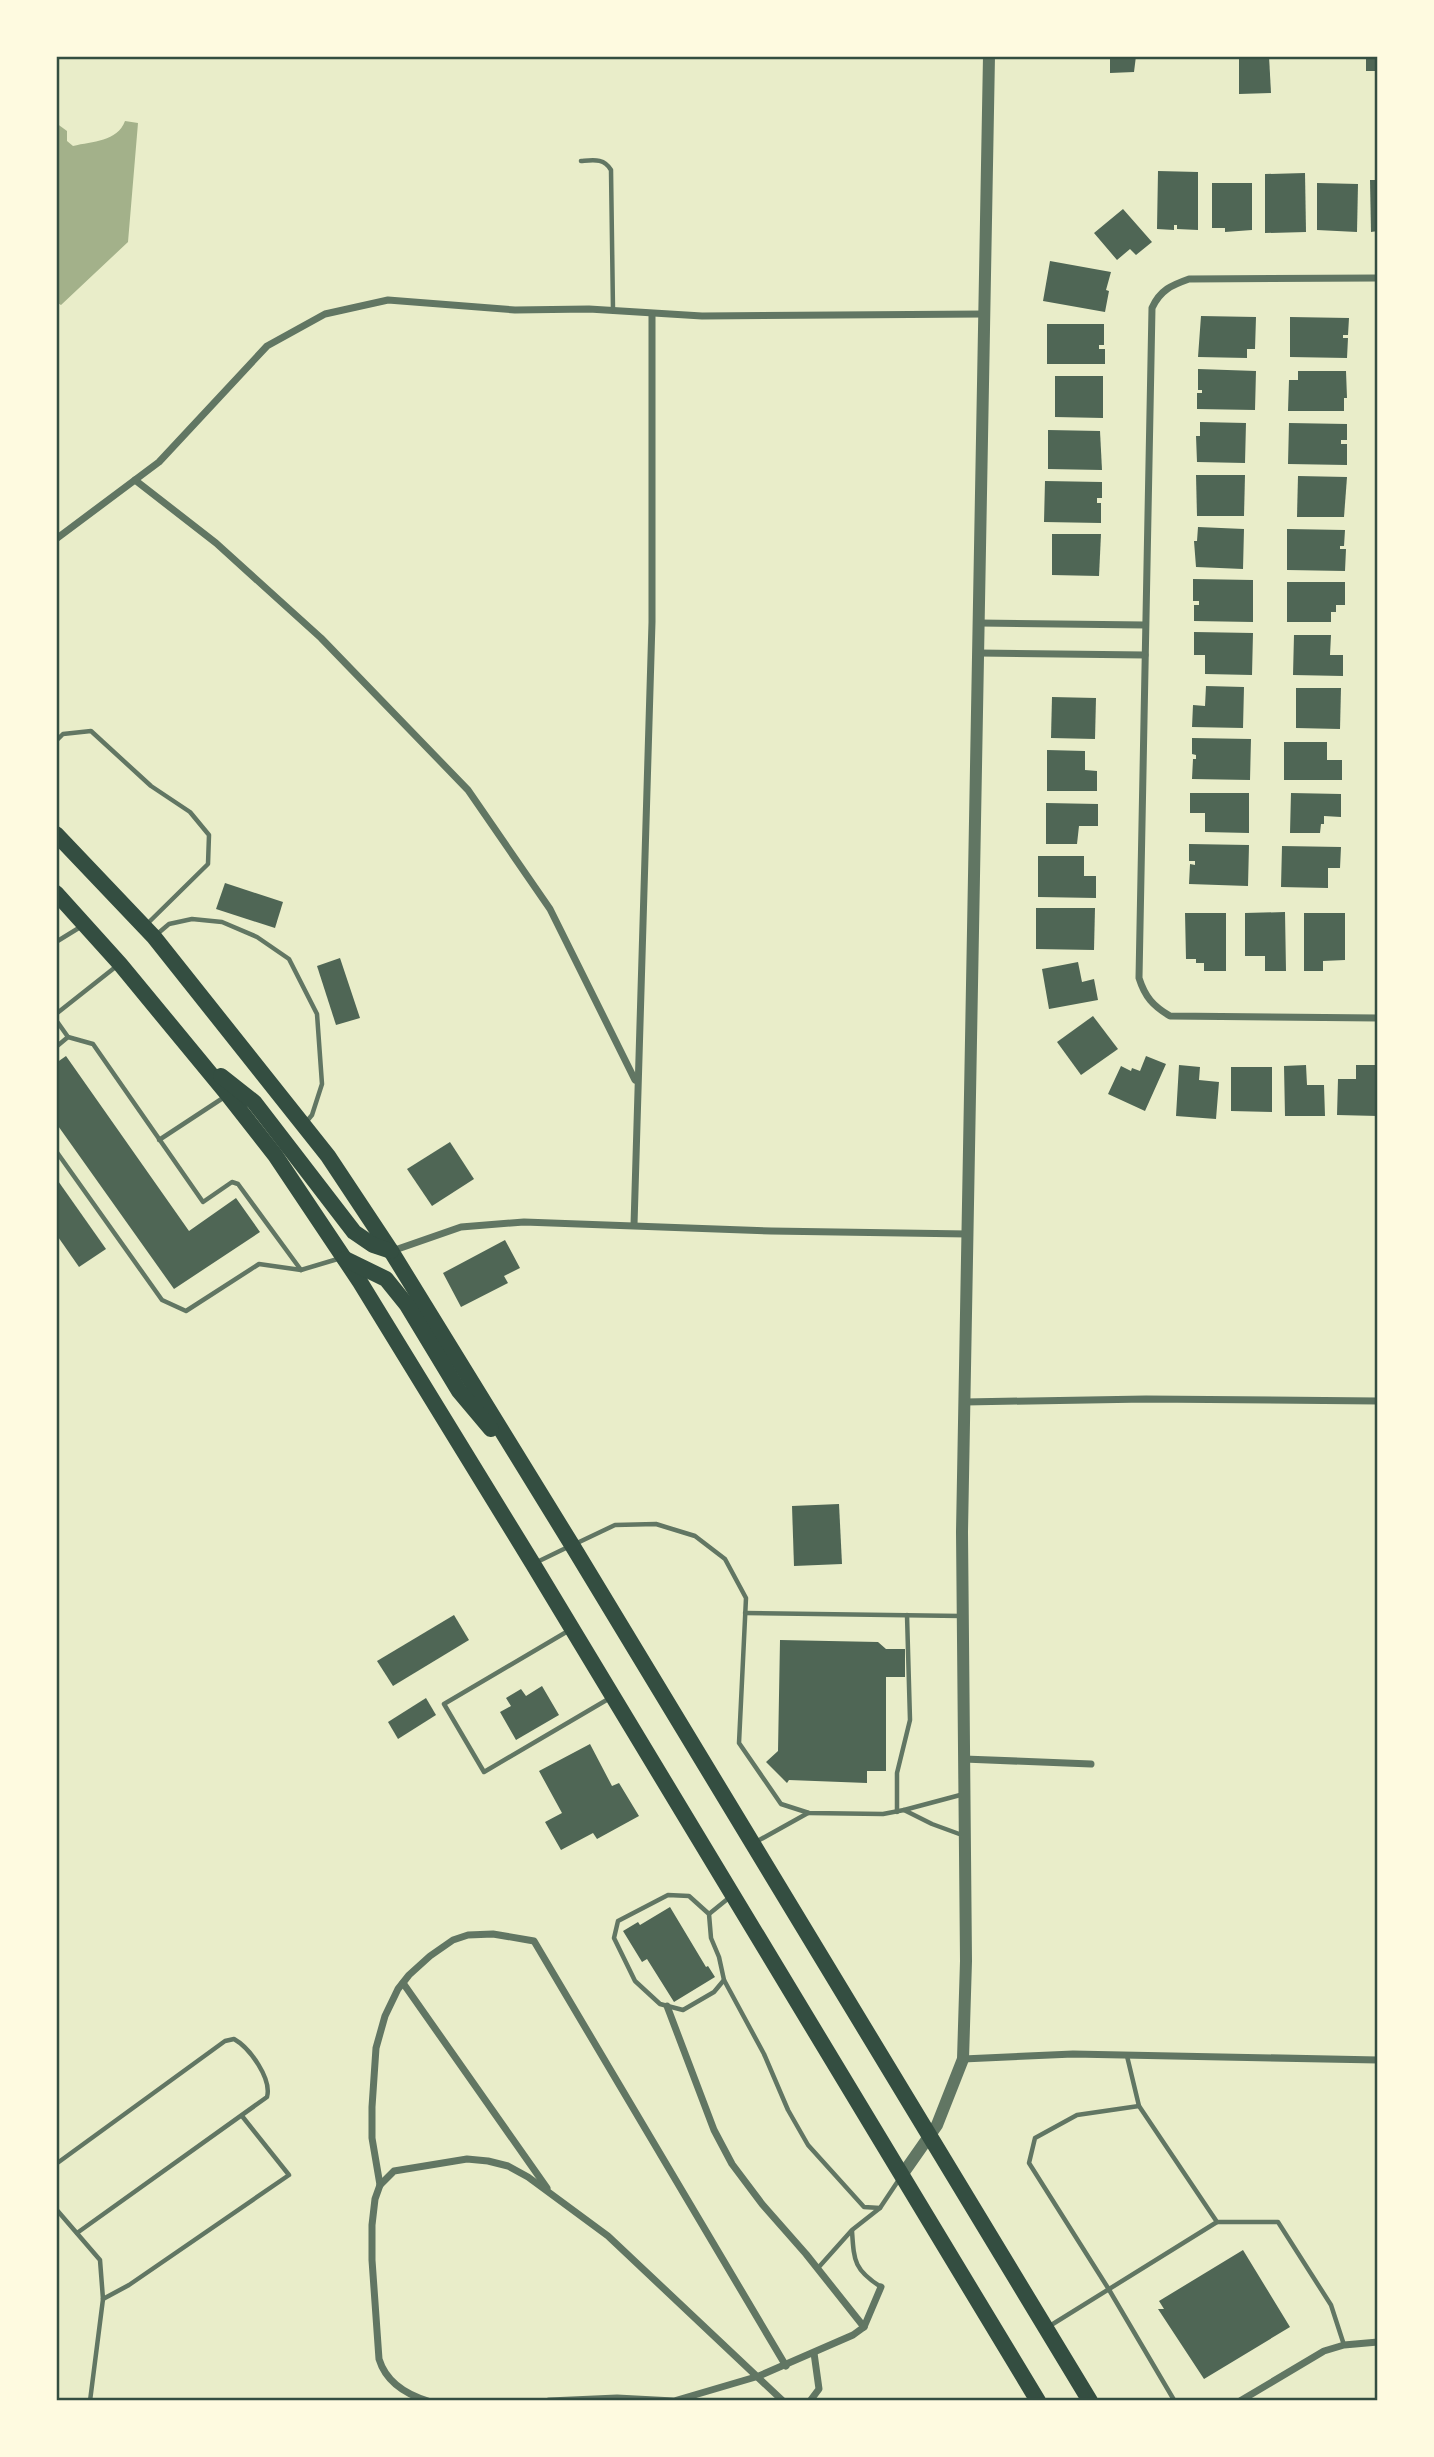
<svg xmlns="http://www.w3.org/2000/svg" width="1434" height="2457" font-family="Cabin,sans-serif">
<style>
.water{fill:#a3b18a}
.building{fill:#4f6655}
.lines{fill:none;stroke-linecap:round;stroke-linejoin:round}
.service{stroke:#617663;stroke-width:4.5}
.minor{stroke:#617663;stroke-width:7}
.tertiary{stroke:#617663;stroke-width:12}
.trunk{stroke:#344e41;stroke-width:16}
.neatline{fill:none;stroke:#344e41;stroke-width:2.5}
</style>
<rect width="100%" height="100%" fill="#e9edc9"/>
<path class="water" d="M125 121 138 123 128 242 61 305 56 302V123L67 131V141L73 146C93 141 117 142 125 121Z"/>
<g class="building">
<polygon points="1110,56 1136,56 1134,72 1110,73"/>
<polygon points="1239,56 1269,56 1271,93 1239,94"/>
<rect x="1366" y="56" width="12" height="15"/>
<polygon points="1158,171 1198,172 1198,230 1177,229 1177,225 1174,225 1174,230 1157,229"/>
<polygon points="1305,173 1306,232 1265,233 1265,174"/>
<polygon points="1370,180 1378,180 1378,231 1371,232"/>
<polygon points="1212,183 1252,183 1252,230 1225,232 1225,228 1212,228"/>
<polygon points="1317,183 1358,184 1357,232 1317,230"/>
<polygon points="1123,209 1152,242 1136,255 1130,249 1117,260 1094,233"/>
<polygon points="1050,261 1111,272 1106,290 1109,291 1105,312 1043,301"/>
<polygon points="1201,316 1256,317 1255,349 1247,349 1247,358 1198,357"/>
<polygon points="1290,317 1349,318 1348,335 1343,335 1343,338 1348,338 1347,358 1290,357"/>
<polygon points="1047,324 1104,324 1104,345 1099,345 1099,349 1105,349 1105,364 1047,364"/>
<polygon points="1198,369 1256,371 1255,410 1197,409 1197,393 1202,393 1202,390 1198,390"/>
<polygon points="1298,371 1346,371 1347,398 1344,398 1344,411 1288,411 1289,380 1298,380"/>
<polygon points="1055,376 1103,376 1103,418 1055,417"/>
<polygon points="1200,422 1246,423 1245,463 1197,462 1196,436 1200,436"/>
<polygon points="1289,423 1347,424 1347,440 1341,440 1341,444 1347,444 1347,465 1288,464"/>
<polygon points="1048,430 1100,431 1102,470 1048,469"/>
<polygon points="1196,475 1245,475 1244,516 1197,516"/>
<polygon points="1298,476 1347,477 1344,517 1297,517"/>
<polygon points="1045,481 1102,482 1102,498 1097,498 1097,503 1101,503 1101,523 1044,522"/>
<polygon points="1198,527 1244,529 1243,569 1196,567 1194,541 1197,541"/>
<polygon points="1287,529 1345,530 1344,546 1340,546 1340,549 1346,549 1345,571 1287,570"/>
<polygon points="1052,534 1101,534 1099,576 1052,575"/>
<polygon points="1193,579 1253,580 1253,622 1194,621 1194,605 1199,605 1199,601 1193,601"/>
<polygon points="1287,582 1345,582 1345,605 1336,605 1336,612 1331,612 1331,622 1287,622"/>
<polygon points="1194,632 1253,633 1252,675 1205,674 1205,655 1194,655"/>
<polygon points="1294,635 1331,635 1330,655 1343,655 1343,676 1293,675"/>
<polygon points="1206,686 1244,687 1243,728 1192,727 1193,705 1205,706"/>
<polygon points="1296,688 1341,688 1340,729 1296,728"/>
<polygon points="1052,697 1096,698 1095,739 1051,738"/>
<polygon points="1192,738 1251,739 1250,780 1192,779 1193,759 1196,759 1196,755 1192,754"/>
<polygon points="1284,742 1327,742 1327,760 1342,760 1342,780 1284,780"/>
<polygon points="1047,750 1085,751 1085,770 1097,771 1097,791 1047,791"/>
<polygon points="1190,793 1249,793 1249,833 1205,832 1205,813 1190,813"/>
<polygon points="1291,793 1341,794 1341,817 1324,816 1324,824 1321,824 1320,833 1290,833"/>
<polygon points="1046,803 1098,804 1098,826 1079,826 1077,844 1046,844"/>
<polygon points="1189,844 1249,845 1248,886 1189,884 1190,864 1195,865 1195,861 1189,861"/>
<polygon points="1282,846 1341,847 1340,868 1328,868 1328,888 1281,887"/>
<polygon points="1038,856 1084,856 1084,876 1096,876 1096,898 1038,897"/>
<polygon points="225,883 283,902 275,928 216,909"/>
<polygon points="1036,908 1095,908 1094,950 1036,949"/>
<polygon points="1285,912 1286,971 1265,971 1265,956 1245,956 1245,913"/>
<polygon points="1185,913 1226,913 1226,971 1204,971 1204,963 1196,963 1196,959 1186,959"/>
<polygon points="1304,913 1345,913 1345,960 1323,961 1323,971 1304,971"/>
<polygon points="340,958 360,1018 336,1025 317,966"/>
<polygon points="1078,962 1082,982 1094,979 1098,1000 1049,1009 1042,969"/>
<polygon points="1093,1016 1118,1049 1081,1075 1057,1042"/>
<polygon points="66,1056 189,1231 236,1198 260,1232 174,1289 56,1123 56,1063"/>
<polygon points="1146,1056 1166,1064 1145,1111 1108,1094 1121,1066 1131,1071 1132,1068 1140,1071"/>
<polygon points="1179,1065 1200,1067 1199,1080 1219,1082 1216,1119 1176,1116"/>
<polygon points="1306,1065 1307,1085 1324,1085 1325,1116 1285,1116 1284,1066"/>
<polygon points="1356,1065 1378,1065 1378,1116 1337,1115 1338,1079 1356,1079"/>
<polygon points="1231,1067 1272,1067 1272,1112 1231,1111"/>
<polygon points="450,1142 474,1179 432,1206 407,1169"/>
<polygon points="56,1178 106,1249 79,1267 56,1234"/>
<polygon points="505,1240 520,1268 504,1276 508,1283 461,1307 443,1273"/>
<polygon points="839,1504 842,1564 794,1566 792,1506"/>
<polygon points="454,1615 469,1640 393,1686 377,1661"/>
<polygon points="780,1640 878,1642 886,1649 905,1649 905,1677 886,1677 886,1771 867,1771 867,1783 789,1780 787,1783 766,1762 778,1751"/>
<polygon points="542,1686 559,1715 516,1740 500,1712 511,1706 506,1698 521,1689 526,1696"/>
<polygon points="426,1698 436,1715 398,1739 388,1722"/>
<polygon points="590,1744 612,1786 619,1783 639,1816 597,1839 593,1833 561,1850 545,1822 562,1813 539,1771"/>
<polygon points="670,1907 706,1967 708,1966 715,1977 674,2002 647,1959 642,1962 623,1931 638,1922 640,1925"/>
<polygon points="1243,2250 1290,2327 1204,2379 1158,2309 1164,2309 1159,2301"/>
</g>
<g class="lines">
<g class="service">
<path d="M581 161C594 160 604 158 611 170L613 310"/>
<polyline points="56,741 63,734 91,731 151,786 190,812 209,835 208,864 147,924"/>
<polyline points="156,935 169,924 192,919 222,922 257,937 289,959 317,1014 322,1084 312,1115 307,1121"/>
<polyline points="56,942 82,926"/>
<polyline points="56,1014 118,965"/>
<polyline points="56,1020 68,1037 56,1047"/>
<polyline points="68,1037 93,1044 203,1202 232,1182 238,1184 301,1270"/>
<polyline points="159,1140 226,1096"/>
<polyline points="56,1151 162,1300 186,1311 259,1264 301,1270 341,1258"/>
<polyline points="575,1544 615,1525 656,1524 695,1536 725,1559 746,1598 739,1743 781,1804 809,1813 883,1814 904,1810"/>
<polyline points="537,1562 568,1547"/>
<polyline points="745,1613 961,1616"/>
<polyline points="568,1631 444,1704 484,1772 610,1698"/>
<polyline points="897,1812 897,1773 910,1720 907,1615"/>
<polyline points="962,1835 932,1824 904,1810 964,1794"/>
<polyline points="754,1843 808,1813"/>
<polygon points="668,1895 689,1896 709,1914 711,1938 719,1957 724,1980 714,1992 683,2010 660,2004 635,1981 614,1938 618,1921"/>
<polyline points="709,1914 730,1897"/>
<polyline points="724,1980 764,2054 788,2110 808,2145 864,2207 880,2208 900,2178"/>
<polyline points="1127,2056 1139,2106 1217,2222 1278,2222 1331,2305 1344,2345"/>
<polyline points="1139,2106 1077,2115 1035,2138 1029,2163 1108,2288 1174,2400"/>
<path d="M56 2164 225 2041 234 2039C250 2048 272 2079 267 2097L77 2233"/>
<polyline points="56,2209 100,2260 103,2299 90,2401"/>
<path d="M852 2231C854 2261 854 2270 881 2287"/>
<polyline points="818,2268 852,2230 880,2208"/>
<polyline points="103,2299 129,2285 289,2175 242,2116"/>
<polyline points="1048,2327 1217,2222"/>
</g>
<g class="minor">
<path d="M1378 278 1189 279C1172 285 1160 290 1152 308L1139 978C1145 997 1153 1006 1170 1016L1378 1018"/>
<polyline points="135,480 216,543 321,638 468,790 550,909 635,1080"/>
<polyline points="56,539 159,462 267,346 325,314 388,300 515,310 589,309 702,316 984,314"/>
<polyline points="979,623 1145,625"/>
<polyline points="978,653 1145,655"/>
<polyline points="634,1225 652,622 652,314"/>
<polyline points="392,1251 461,1227 524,1222 771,1231 968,1234"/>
<polyline points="965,1402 1146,1399 1378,1401"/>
<polyline points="964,1759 1091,1764"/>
<polyline points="403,1983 547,2188"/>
<polyline points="667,2006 714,2130 732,2164 762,2204 806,2254 864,2327"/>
<polyline points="963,2059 1073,2054 1378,2060"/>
<polyline points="380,2185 394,2171 467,2159 488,2161 508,2166 528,2177 608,2236 783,2401"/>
<path d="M428 2401C405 2394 386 2382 379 2359L372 2260V2225L375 2199 380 2185 372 2138V2107L376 2048 385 2016 398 1989 409 1975 430 1956 453 1940 468 1935 493 1934 534 1941 786 2366"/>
<polyline points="549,2401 617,2398 674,2401 759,2376 853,2335 864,2327 881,2287"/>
<polyline points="810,2401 819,2389 814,2353"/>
<polyline points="1240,2401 1324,2351 1344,2345 1378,2342"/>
</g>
<polyline class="tertiary" points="902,2175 937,2125 963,2059 966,1961 962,1532 989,56"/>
<g class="trunk">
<polyline points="56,834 154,937 328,1156 391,1251 572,1545 1090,2401"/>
<polyline points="56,893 120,964 228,1095 275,1155 360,1282 533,1564 1038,2401"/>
<polyline points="221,1076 254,1102 354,1232 373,1245 391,1251"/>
<polyline points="345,1259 386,1279 407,1305 459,1391 491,1429"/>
</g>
</g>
<rect width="1434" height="2457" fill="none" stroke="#fefae0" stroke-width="116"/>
<rect x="58" y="58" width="1318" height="2341" class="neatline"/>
</svg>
